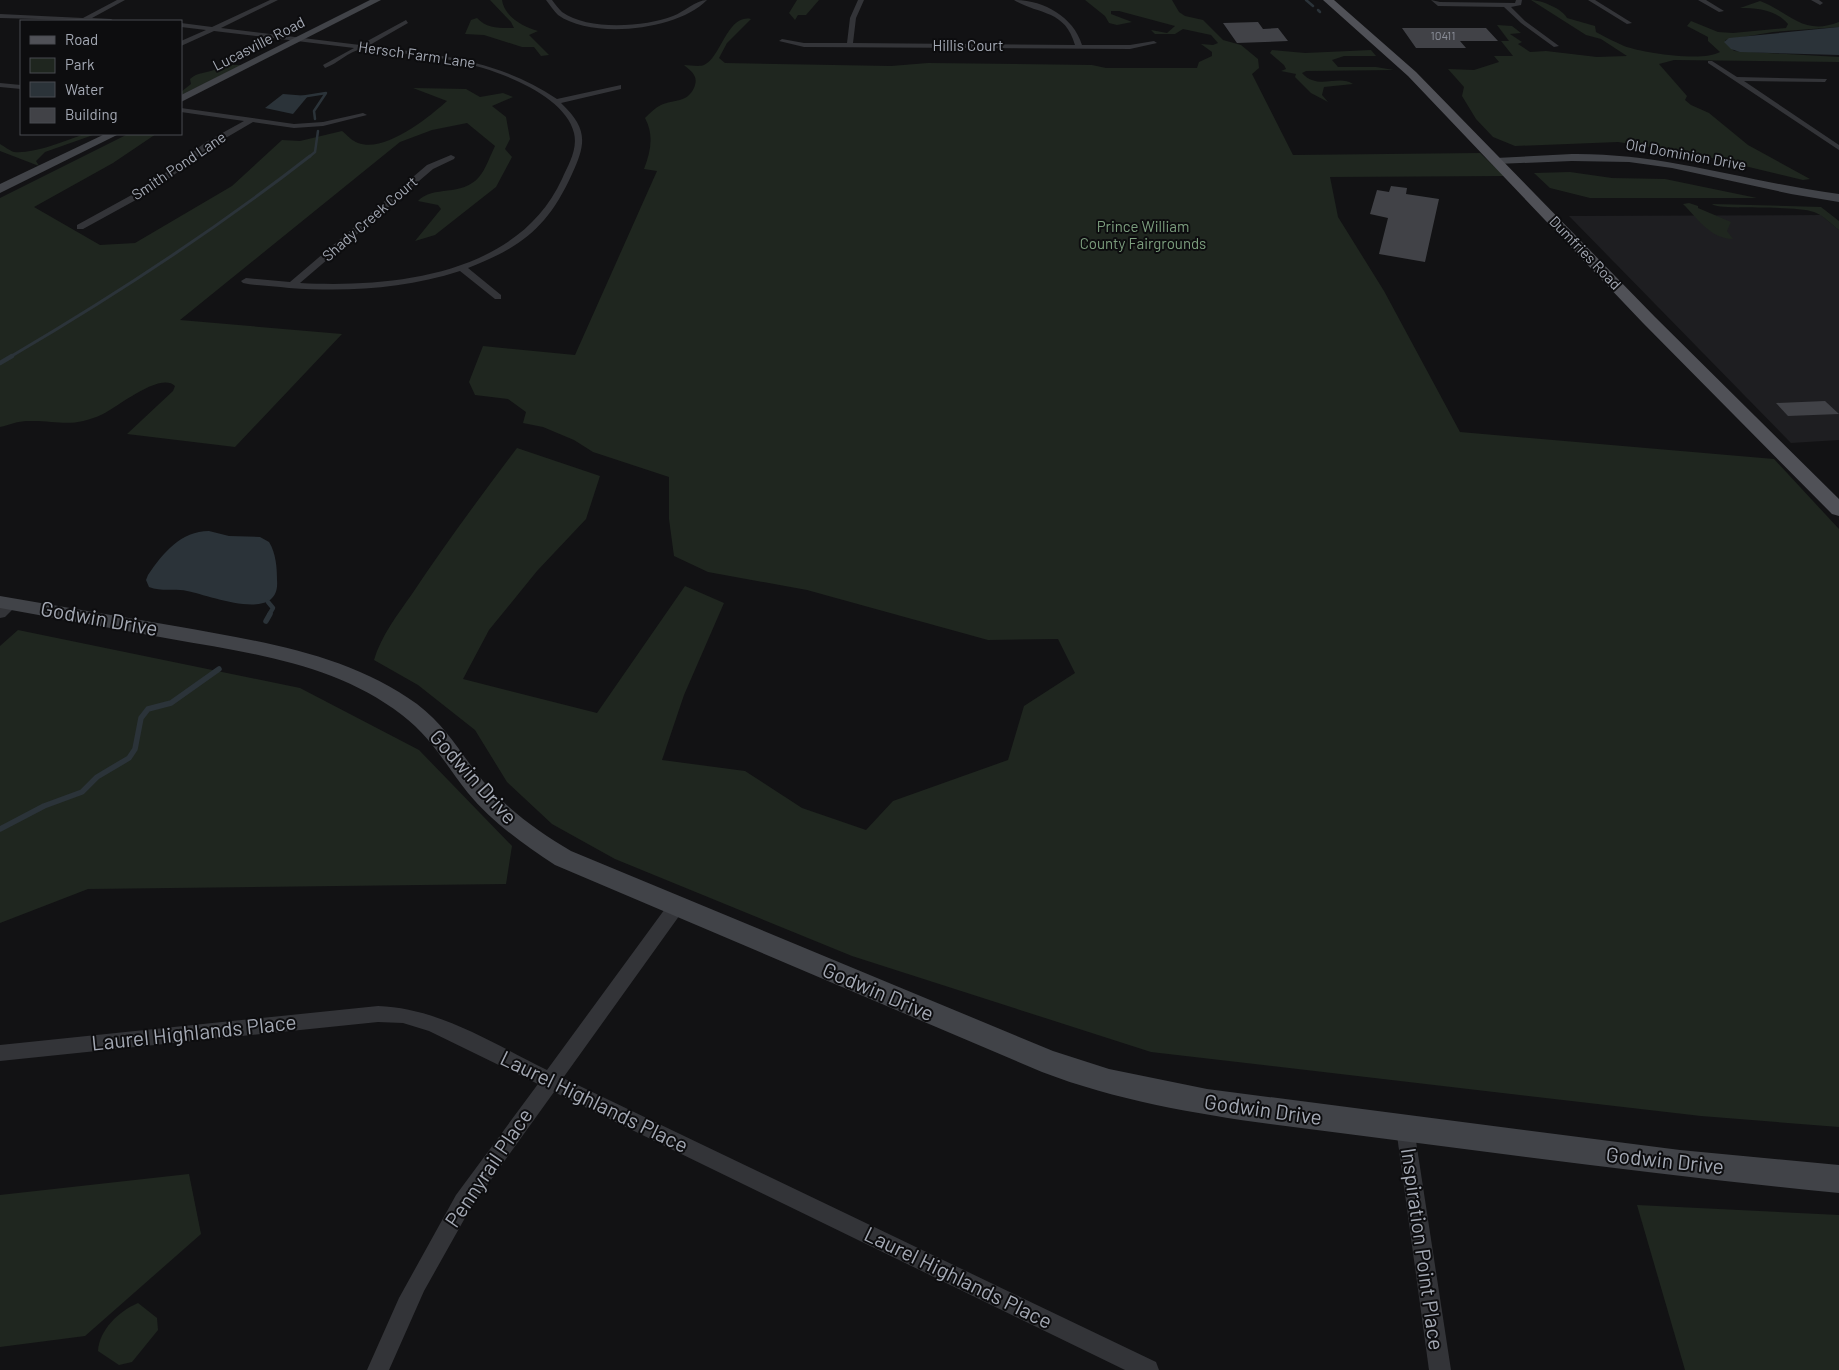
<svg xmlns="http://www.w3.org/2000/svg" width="1839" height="1370" font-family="Barlow,sans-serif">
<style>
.built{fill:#1e1e21}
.green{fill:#1f261f}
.water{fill:#2b3339}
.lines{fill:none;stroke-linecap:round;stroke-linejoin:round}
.stream-far3{stroke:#2b3339;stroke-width:2.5}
.stream-far2{stroke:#2b3339;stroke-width:3}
.stream-far1{stroke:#2b3339;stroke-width:4.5}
.stream{stroke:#2b3339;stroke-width:5.5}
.building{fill:#414247}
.street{fill:#333438;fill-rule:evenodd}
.secondary{fill:#414348;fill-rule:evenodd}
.primary{fill:#505157;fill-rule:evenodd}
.labels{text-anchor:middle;stroke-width:4;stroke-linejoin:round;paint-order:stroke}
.far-number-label{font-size:12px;fill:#8b8f99}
.far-street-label{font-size:15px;fill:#a4a9b4;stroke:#0d0d0f}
.far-park-label{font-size:15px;fill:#7c9e7e;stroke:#0d0d0f}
.near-street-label{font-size:21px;fill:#a4a9b4;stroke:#0d0d0f}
</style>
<rect width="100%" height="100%" fill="#121214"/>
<polygon class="built" points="1821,215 1839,230 1839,440 1791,443 1569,216"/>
<g class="green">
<path d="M490 0H502C504 16 523 27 538 31L529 35 549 55 541 56 534 47H522L484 35 465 34 471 20 477 18C487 29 500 28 514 28L511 22Z"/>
<polygon points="797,0 819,0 806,15 798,15 795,20 789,13"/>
<path d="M1085 0H1172L1179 12 1185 16 1203 20 1223 40 1241 45 1258 59 1259 68 1252 74 1293 155 1480 153 1504 176 1330 177 1338 217 1384 291 1460 432 1774 459 1839 529V1127L1701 1116 1151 1052 852 956 615 859 552 824 507 782 475 730 418 685 374 660C381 636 398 614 412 594 445 544 481 496 517 448L600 476 586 519 537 571 489 630 463 679 597 713 685 586 724 603 684 695 662 760 745 771 802 808 866 830 893 801 1008 760 1024 706 1075 673 1058 639 988 640 807 590 708 572 674 556 669 519V477L593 452 574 440 543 427 523 423 526 412 508 399 475 395 469 382 483 346 575 355 657 171 644 169C651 151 654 135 645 118 650 113 655 108 661 105 674 99 687 103 694 88 699 76 692 72 684 65 690 65 699 67 704 65 721 58 727 14 751 19L727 43 719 58 725 63 891 66 928 63 1092 65 1106 68H1197L1199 62 1212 56V52L1201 44 1213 45 1218 43 1211 35 1183 29 1175 34H1155L1151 30 1167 33 1175 26 1119 11H1111V14L1132 22 1117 25 1109 23 1105 16Z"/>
<path d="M1531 0C1541 0 1563 9 1567 18L1595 26 1596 32C1605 37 1615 42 1624 46 1643 53 1703 62 1720 52L1708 41V37L1687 26 1691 21 1718 32 1733 33 1786 28 1788 24C1776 10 1758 8 1740 8L1760 1C1791 13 1803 36 1839 22V27L1773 32 1725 40 1734 51 1839 57V62L1674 60 1659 64 1687 96 1685 100 1691 105 1709 113 1748 145 1810 179 1803 180 1695 154 1618 142 1515 146 1493 137 1476 119 1462 96 1464 87 1448 69 1474 70 1499 62 1494 56H1513L1501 41H1509L1497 25 1512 26 1521 33 1510 34 1522 42 1518 44 1530 52 1546 51 1597 57 1627 56 1601 39 1586 35Z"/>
<path d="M1272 50 1305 53 1371 50 1376 56H1344L1332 60 1338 67H1376L1394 70 1306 71 1302 73C1318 91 1338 74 1353 84L1324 87 1322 95 1328 102 1311 93 1295 77 1296 74 1281 71 1286 69 1284 65 1270 53Z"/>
<path d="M230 61 232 65H242L181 95V92L191 84 190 79C199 71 206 74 216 69 222 66 223 63 230 61Z"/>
<path d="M413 88 466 89 480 97 503 93 513 97 492 106 506 117 510 139 505 149 512 157 496 187 435 235 415 241 441 209 438 205 418 201C433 185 462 197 479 177 486 169 490 156 495 146L467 123 432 130 400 142 180 320 342 334 235 447 127 434 173 391 175 386C161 371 117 407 103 414 71 429 59 420 27 421 18 421 9 425 0 427V198L128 134H156L113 163 34 207 100 245 135 243 232 186 282 140 300 141 342 131C347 135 352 141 358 143 385 153 428 118 447 101Z"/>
<path d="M84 134H96L45 152 36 161 39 166 0 151V144C4 146 10 151 14 152 33 154 66 141 84 134Z"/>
<polygon points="1570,172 1612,178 1665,179 1757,198 1590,198 1550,188 1534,173"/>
<path d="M1689 203 1698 206V208L1731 222 1727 231 1733 239C1711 239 1698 219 1683 204Z"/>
<path d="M1712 204 1821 207 1839 221V230C1831 224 1823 215 1814 212 1793 204 1719 211 1712 204Z"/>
<polygon points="18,630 300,688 419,750 512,846 506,884 88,889 0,923 0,646"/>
<polygon points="189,1174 201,1234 85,1336 0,1347 0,1195"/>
<polygon points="1637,1205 1839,1215 1839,1370 1685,1370"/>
<path d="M138 1303 157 1318 158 1330 132 1362 119 1365 98 1351C99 1330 119 1311 138 1303Z"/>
</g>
<g class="water">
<polygon points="1839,27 1839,55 1740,52 1731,49 1724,42 1729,38"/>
<polygon points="283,94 308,96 293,114 265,108"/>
<path d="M209 531 229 536 260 537 269 542C276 553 277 568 277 580 281 625 209 595 187 591 175 588 161 592 149 587L146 580 148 575C163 553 181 531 209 531Z"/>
</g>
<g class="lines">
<g class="stream-far3">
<polyline points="1306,0 1313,6"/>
<polyline points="1318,10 1320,12"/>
<polyline points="301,97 326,93 314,111 315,119"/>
<polyline points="309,157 315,152 318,131"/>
</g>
<path class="stream-far2" d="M10 357C114 296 215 230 310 156"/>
<g class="stream-far1">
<polyline points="0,363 12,356"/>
<polyline points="268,602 273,608 269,615"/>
</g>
<g class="stream">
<polyline points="266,621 270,614"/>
<polyline points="0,829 44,806 82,792 97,777 129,758 135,749 141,718 148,709 171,703 219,669"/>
</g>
</g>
<g class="building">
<polygon points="1258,22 1263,29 1278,28 1288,41 1237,43 1223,23"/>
<polygon points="1402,28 1486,28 1498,41 1460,41 1466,48 1416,48"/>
<polygon points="1391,186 1407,188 1406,194 1439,199 1425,262 1379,254 1388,218 1370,214 1377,190 1389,192"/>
<polygon points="1825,401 1839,414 1788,416 1776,403"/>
</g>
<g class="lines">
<g class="street">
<polygon points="117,0 125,0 92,18 111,19 114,21 0,18 0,14 83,18"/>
<path d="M270 0H278L221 28 360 45 406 20 408 23 368 46C435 54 500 60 557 99L621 85V89L561 103C587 128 587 142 572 174 548 227 522 247 468 268L501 295V299H495L460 271C404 289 348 292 289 288 274 286 257 286 243 283L241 281 246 278 290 282 427 165 451 155 455 157 454 159 433 169 300 283C393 288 518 275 562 179 568 165 578 150 574 133 565 94 494 69 460 62 440 57 420 56 400 53 389 52 373 47 362 49 349 51 337 64 325 68L323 65 354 48 214 31 181 46V41L206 30 181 27V23L212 27Z"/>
<path d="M546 0H552C555 4 559 9 562 12 588 31 645 27 673 16 684 12 696 0 707 0 678 30 593 40 558 15 554 11 550 5 546 0Z"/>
<path d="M858 0H864L856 18 853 43 1075 45C1065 9 1039 15 1014 0 1043 0 1073 16 1082 45H1130L1154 41 1157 43 1130 49 804 47 779 41 782 39 804 43H847L850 18Z"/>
<polygon points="1431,0 1440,2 1515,3 1516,0 1522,0 1521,5 1511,7 1525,21 1559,46 1554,47 1521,23 1504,7 1438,6"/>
<polygon points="1588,0 1595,0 1632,23 1627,24"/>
<polygon points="1698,0 1706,0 1724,11 1719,12"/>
<polygon points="1811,0 1819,0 1823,3 1820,5"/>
<polygon points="1708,61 1712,61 1737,77 1827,79 1825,82 1744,81 1839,145 1839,150 1708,63"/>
<polygon points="0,83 21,85 21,89 0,87"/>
<polygon points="181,108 294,124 323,122 363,113 367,115 323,126 294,128 253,122 212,146 154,190 83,229 77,229 77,225 148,186 206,142 244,121 181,112"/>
<polygon points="12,600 18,604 5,617 0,618 0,607"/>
<path d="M676 900 682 902 684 907 682 912 563 1078 1156 1362 1159 1370H1125L554 1092 470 1209 424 1291 389 1370H367L399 1298 456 1195 538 1084 429 1031 403 1023 378 1022 0 1061V1045L378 1006C439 1008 494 1044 547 1070L670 902Z"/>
<polygon points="1405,1119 1412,1122 1414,1128 1451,1370 1429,1370 1396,1128 1398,1122"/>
</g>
<g class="secondary">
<polygon points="370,0 381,0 181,102 181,95"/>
<polygon points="105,134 119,134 0,193 0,184"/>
<path d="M1572 154C1666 153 1747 182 1839 194V202L1791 194 1672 168 1629 162 1572 161 1496 164 1490 161 1496 158Z"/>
<path d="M0 596C58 606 117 616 175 626 258 641 347 653 417 704 447 727 460 753 483 781 508 810 539 832 571 851L1053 1051 1109 1069 1207 1089 1680 1150 1839 1165V1193C1685 1178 1533 1158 1379 1138 1266 1123 1149 1113 1042 1072L555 865C523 844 492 822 468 793 445 764 432 738 402 715 336 664 251 653 171 639 114 629 57 618 0 608Z"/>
</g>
<polygon class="primary" points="1323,0 1334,0 1416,72 1655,317 1839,499 1839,516 1832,514 1643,323 1408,76"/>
</g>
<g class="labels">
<g class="far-number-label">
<text x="1443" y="40">10411</text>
</g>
<g class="far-street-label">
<text transform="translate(259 44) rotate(-27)" y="5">Lucasville Road</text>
<text x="968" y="51">Hillis Court</text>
<text transform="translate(417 55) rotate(8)" y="5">Hersch Farm Lane</text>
<text transform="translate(1686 155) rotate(10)" y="5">Old Dominion Drive</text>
<text transform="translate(179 166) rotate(-34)" y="5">Smith Pond Lane</text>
<text transform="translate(370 219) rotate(-41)" y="5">Shady Creek Court</text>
<text transform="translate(1585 253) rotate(46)" y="5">Dumfries Road</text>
</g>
<g class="far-park-label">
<text x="1143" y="232">Prince William<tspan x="1143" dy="17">County Fairgrounds</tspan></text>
</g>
<g class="near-street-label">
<text transform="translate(99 619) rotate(10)" y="7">Godwin Drive</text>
<text transform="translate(473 777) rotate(48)" y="7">Godwin Drive</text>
<text transform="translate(878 992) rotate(23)" y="7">Godwin Drive</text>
<text transform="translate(194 1033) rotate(-6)" y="7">Laurel Highlands Place</text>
<text transform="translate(594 1102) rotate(26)" y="7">Laurel Highlands Place</text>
<text transform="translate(1263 1110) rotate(8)" y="7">Godwin Drive</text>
<text transform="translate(1665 1161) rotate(6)" y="7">Godwin Drive</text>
<text transform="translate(489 1168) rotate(-56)" y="7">Pennyrail Place</text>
<text transform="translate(1422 1249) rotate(82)" y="7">Inspiration Point Place</text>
<text transform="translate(958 1278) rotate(26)" y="7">Laurel Highlands Place</text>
</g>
</g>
<rect x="20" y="20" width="162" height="115" fill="#0d0d0f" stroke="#494b51"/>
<rect x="30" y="36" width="25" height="8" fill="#505157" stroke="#494b51"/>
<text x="65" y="45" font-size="15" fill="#a4a9b4">Road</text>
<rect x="30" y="58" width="25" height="15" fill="#1f261f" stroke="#494b51"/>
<text x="65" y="70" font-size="15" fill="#a4a9b4">Park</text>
<rect x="30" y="82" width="25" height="15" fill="#2b3339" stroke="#494b51"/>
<text x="65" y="95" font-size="15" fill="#a4a9b4">Water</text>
<rect x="30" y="108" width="25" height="15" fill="#414247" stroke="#494b51"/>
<text x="65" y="120" font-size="15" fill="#a4a9b4">Building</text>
</svg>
